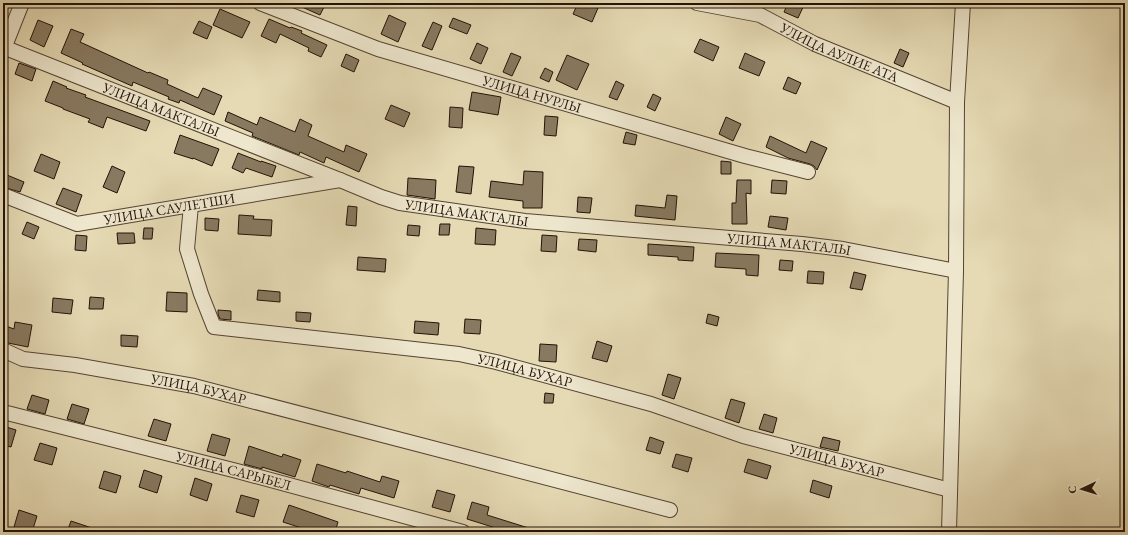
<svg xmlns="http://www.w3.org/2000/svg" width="1128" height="535" font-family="'EB Garamond',serif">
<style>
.building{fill:#887a61;stroke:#231207}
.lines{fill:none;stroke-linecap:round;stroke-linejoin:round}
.minor-casing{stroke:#544432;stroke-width:16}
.minor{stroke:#eee7ce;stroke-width:14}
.labels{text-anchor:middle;stroke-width:3;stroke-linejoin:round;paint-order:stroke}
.street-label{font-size:14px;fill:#231207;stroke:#eee7ce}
</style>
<rect width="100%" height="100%" fill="#e5dab4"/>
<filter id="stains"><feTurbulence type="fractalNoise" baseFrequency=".005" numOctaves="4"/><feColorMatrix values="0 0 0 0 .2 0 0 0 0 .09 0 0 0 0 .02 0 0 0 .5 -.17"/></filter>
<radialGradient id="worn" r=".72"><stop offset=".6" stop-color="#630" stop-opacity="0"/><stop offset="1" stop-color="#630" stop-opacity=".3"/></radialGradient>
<g class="building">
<polygon points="293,3 326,3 320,15"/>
<polygon points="578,3 585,3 598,8 592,22 573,14"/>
<polygon points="788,3 805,3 798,18 784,12"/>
<polygon points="220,9 250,22 242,38 213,25"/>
<polygon points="389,15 406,23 398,42 381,34"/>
<polygon points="453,18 471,25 467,34 449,27"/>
<polygon points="269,19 290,28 291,27 302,31 301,33 327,45 321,57 308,51 309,48 280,34 276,43 261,36"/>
<polygon points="38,20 53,26 44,47 30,40"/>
<polygon points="199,21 212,27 207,39 193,33"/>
<polygon points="433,22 442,26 432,50 422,46"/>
<polygon points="71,29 84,34 80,42 148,73 149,72 168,80 167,84 198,98 203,88 222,96 214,115 180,100 179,103 168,99 169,97 133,82 132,86 82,64 83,63 61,53"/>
<polygon points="700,39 719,47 713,61 694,52"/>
<polygon points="477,43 488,48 481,64 470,59"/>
<polygon points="900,49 909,53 903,67 894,63"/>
<polygon points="511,53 521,57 512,76 503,72"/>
<polygon points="745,53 765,62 759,76 739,68"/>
<polygon points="346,54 359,60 354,72 341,66"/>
<polygon points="567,55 589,64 577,90 556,80"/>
<polygon points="19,63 36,69 32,81 15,74"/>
<polygon points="545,68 553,72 549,82 540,78"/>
<polygon points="788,77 801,83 796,94 783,89"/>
<polygon points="53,81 67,87 66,88 86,95 85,97 150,121 146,131 107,117 103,128 88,122 90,119 63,109 63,108 45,101"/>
<polygon points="616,81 624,85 617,100 609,97"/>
<polygon points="472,92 501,97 498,115 469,110"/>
<polygon points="653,94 661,98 655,111 647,107"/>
<polygon points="391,105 410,113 404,127 385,119"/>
<polygon points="450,107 463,108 462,128 449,127"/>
<polygon points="228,112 257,125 260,117 295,132 300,119 312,125 308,136 344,152 346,145 367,154 359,172 326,157 324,163 300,152 299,155 252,136 253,133 225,121"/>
<polygon points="545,116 558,117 556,136 544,135"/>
<polygon points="726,117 741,124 733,141 719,134"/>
<polygon points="626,132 637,135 635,145 623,143"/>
<polygon points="180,135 219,149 212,166 193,158 193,159 174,153"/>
<polygon points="770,136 806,153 811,141 827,148 817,170 814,166 810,164 788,158 766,147"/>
<polygon points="238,153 261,162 261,161 276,166 272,177 246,168 243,173 232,168"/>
<polygon points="41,154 60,162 54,179 34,171"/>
<polygon points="721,161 731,162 731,174 721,174"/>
<polygon points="112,166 125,172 117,193 103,187"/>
<polygon points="459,166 474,167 471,194 456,192"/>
<polygon points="524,171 543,172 542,208 523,208 523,201 489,197 491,181 523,185"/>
<polygon points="7,175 24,182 20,192 3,187 3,184"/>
<polygon points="408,178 436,180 435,199 407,195"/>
<polygon points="737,180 751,180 751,194 746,193 747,224 732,224 732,203 736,203"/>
<polygon points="772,180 787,181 786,194 771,193"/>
<polygon points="63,188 82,195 76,212 56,204"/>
<polygon points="667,195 677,196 675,220 635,216 636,205 665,208"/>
<polygon points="578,197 592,198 590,213 577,212"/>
<polygon points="348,206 357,207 356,226 346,225"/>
<polygon points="239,215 254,216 253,219 272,220 271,236 238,234"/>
<polygon points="770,216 788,218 786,230 768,227"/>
<polygon points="205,218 219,219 218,231 205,230"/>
<polygon points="27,222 39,227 34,239 22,234"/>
<polygon points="440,224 450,224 449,235 439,235"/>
<polygon points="408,225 420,226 419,236 407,235"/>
<polygon points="144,228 153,228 152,239 143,239"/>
<polygon points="476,228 496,230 495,245 475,244"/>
<polygon points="117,233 134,233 135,243 118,244"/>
<polygon points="76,235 87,236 86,251 75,250"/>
<polygon points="542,235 557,236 556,252 541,251"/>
<polygon points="579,239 597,240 596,252 578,250"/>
<polygon points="648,244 694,247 693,261 678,260 678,257 648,255"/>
<polygon points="716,253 759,255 758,276 746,275 746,269 715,267"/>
<polygon points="358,257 386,259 385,272 357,270"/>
<polygon points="780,260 793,261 792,271 779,270"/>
<polygon points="808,271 824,272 823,284 807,283"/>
<polygon points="854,272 866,275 862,290 850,288"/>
<polygon points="258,290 280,292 280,302 257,300"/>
<polygon points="167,292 187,293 187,312 166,311"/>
<polygon points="90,297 104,298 103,309 89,309"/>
<polygon points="53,298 73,300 71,314 52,312"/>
<polygon points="218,310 231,311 231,320 220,319 218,314"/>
<polygon points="296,312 311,313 310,322 296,321"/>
<polygon points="708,314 719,317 717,326 706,323"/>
<polygon points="465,319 481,320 480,334 464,333"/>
<polygon points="415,321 439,323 438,335 414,333"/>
<polygon points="15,322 32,325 28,347 3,342 3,325 14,329"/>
<polygon points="121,335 138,336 137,347 121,346"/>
<polygon points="597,341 612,346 607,362 592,358"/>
<polygon points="540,344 557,345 556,362 539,361"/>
<polygon points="668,374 681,378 674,399 662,395"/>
<polygon points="545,393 554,394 553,403 544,403"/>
<polygon points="32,395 49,400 45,414 27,409"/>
<polygon points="731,399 745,403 739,423 725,418"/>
<polygon points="72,404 89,409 84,424 67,419"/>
<polygon points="764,414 777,418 773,433 759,429"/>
<polygon points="154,419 171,424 166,441 148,436"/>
<polygon points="3,426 16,430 11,447 3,445"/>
<polygon points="212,434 230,439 225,456 207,451"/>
<polygon points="650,437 664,442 660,454 646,450"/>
<polygon points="823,437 840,441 838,451 820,447"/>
<polygon points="40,443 57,448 52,465 34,460"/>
<polygon points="249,446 282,457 283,454 301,460 295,477 262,467 262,469 244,464"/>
<polygon points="676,454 692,458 688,472 672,467"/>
<polygon points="748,459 771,466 767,479 744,472"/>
<polygon points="317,464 346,473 347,471 380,482 382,476 399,481 394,498 361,488 359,494 330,485 329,487 312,481"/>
<polygon points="144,470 162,476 157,493 139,487"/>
<polygon points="104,471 121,476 116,493 99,488"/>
<polygon points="195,478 212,484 207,501 190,495"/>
<polygon points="813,480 832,486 829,498 810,492"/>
<polygon points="437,490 455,495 450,512 432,507"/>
<polygon points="241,495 259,500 254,517 236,512"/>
<polygon points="472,502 489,507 487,515 535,530 535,532 498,532 499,529 467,519"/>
<polygon points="289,505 338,522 335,532 314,532 283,522"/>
<polygon points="19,510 37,516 32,532 28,532 14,527"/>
<polygon points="71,521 98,530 97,532 67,532"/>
</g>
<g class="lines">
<defs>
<g id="minor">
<path id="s1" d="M260 3 378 49 745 156 808 172"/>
<path id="s2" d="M697 3 760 15 815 44 957 102"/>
<path id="s3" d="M3 47 340 180 381 197 400 203 525 221 802 244 843 249 956 271"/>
<polyline points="3,51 22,3"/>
<path id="s4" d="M3 195 77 224 340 180"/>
<path id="s5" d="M191 205 187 249 201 294 214 327 459 354 496 362 651 404 743 436 950 490"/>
<path id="s6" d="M3 350 23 359 75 365 194 386 670 510"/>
<path id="s7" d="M3 412 237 471 463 532"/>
<polyline points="949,532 956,271 957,102 963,3"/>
</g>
</defs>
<use href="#minor" class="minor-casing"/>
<use href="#minor" class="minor"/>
</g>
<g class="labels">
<g class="street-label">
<text dy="5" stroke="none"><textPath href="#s2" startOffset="152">УЛИЦА АУЛИЕ АТА</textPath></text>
<text dy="5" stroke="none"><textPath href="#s1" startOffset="287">УЛИЦА НУРЛЫ</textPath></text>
<text dy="5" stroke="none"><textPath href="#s3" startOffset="170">УЛИЦА МАКТАЛЫ</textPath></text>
<text dy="5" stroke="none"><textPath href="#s4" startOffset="173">УЛИЦА САУЛЕТШИ</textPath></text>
<text dy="5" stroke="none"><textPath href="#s3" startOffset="494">УЛИЦА МАКТАЛЫ</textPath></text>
<text dy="5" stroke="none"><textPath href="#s3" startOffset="818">УЛИЦА МАКТАЛЫ</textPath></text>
<text dy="5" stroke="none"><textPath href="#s5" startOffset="441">УЛИЦА БУХАР</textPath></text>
<text dy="5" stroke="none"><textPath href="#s6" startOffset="200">УЛИЦА БУХАР</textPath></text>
<text dy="5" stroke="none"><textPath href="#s5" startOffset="766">УЛИЦА БУХАР</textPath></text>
<text dy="5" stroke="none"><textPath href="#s7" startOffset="238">УЛИЦА САРЫБЕЛ</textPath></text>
</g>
</g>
<rect width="1128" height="535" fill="none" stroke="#e5dab4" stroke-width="16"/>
<rect x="4" y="4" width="1120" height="527" fill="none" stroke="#231207" stroke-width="2"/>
<rect x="8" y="8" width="1112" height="519" fill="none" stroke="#231207"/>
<g transform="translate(1082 489) rotate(266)" stroke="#eee7ce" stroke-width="3" paint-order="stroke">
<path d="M0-3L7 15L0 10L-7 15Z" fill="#231207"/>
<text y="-6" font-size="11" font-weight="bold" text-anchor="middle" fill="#231207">С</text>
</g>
<rect width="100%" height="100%" filter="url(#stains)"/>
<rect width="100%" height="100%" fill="url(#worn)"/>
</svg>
